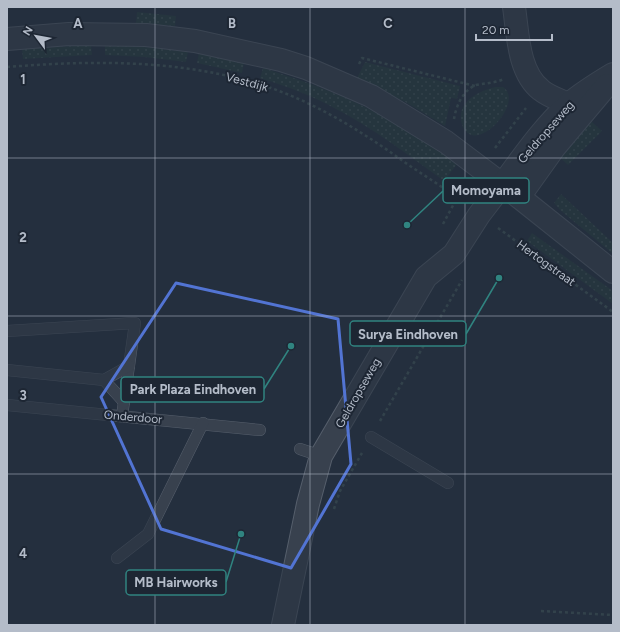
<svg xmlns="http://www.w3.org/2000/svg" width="620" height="632" font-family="Figtree,sans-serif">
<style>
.grass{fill:url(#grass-dots)}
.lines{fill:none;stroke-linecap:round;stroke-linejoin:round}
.service-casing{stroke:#565f6c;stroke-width:12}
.minor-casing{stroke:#565f6c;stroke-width:24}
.tertiary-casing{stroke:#565f6c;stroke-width:24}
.path{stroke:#44595c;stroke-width:2.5;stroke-dasharray:3 3;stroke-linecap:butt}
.service{stroke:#38414e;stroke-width:11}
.minor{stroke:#38414e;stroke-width:22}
.tertiary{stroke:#38414e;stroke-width:22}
.marked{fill:none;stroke:#5274d3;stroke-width:3;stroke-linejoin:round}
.grid{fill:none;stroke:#b4bcc9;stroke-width:1;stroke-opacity:0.55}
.labels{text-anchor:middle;stroke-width:4;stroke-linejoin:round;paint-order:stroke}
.street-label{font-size:12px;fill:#b4bcc9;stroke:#1d2633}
.grid-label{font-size:13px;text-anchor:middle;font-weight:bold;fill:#b4bcc9;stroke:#1d2633;stroke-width:4;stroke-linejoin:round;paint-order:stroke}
.leader{fill:none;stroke:#308480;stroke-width:1.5}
.callout-dot{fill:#308480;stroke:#1d2633;stroke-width:1.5}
.callout{fill:#1d2633;stroke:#308480;stroke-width:1.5}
.callout-label{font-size:13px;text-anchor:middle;font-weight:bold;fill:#b4bcc9}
</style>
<defs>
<pattern id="grass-dots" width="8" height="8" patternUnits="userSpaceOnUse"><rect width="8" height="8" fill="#263c3f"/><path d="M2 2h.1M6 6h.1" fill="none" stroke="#435659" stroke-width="1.8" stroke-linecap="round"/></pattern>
</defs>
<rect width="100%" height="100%" fill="#242f3e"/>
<g class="grass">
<polygon points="137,12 176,16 175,26 136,23"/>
<polygon points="91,45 92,55 23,59 22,49"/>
<polygon points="105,45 144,47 188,52 186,62 144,57 105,55"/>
<polygon points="199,53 244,63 242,73 197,63"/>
<polygon points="365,62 460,86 457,99 451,98 445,126 407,103 357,78"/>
<path d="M263 68C299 79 335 92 369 109 400 124 429 144 458 163L444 181C408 155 373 128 334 108 311 95 285 86 260 78Z"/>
<path d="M495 87H503C523 100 487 144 469 134 465 132 462 126 461 121 458 101 479 91 495 87Z"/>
<polygon points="591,121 602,131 568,165 558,156"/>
<polygon points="561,194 613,243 613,254 560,210 554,203"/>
<polygon points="532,233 613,291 613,304 527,241"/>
</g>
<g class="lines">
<defs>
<g id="service">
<polyline points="7,331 135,323 122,416"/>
<polyline points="7,370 104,380 124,402"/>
<polyline points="104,380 129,366"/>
<polyline points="7,405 260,430"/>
<polyline points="371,437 448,483"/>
<polyline points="300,449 321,456"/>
<polyline points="117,558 148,534 203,423"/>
</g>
<g id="minor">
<path d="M514 7C518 34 518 72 541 90 548 96 560 100 568 104"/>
<polyline points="283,625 308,504 321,456 426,277 454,254 479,215 502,185"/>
</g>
<g id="tertiary">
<polyline points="7,39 69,34 146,35 195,41 281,60 306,68 371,96 446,142 519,197 613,272"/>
<path d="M502 185C522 158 544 126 569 104 583 92 598 83 613 74"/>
<polyline points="519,197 554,148 607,85"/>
</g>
</defs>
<use href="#service" class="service-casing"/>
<use href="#minor" class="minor-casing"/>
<use href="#tertiary" class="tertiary-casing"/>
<g class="path">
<polyline points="359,64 362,58 475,86"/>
<path d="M7 67C96 60 185 59 271 88 322 106 367 135 410 166 427 177 444 188 460 200"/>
<path d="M454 119C456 106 463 90 476 85 486 83 495 83 504 79"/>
<polyline points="495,148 526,108"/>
<polyline points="443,224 457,198 465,187"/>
<polyline points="498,228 613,312"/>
<polyline points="380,421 462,280"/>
<polyline points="334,509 340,491 362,453"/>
<polyline points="541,611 613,615"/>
</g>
<use href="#service" class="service"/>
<use href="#minor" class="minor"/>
<use href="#tertiary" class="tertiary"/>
</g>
<path d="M0 0H620V632H0ZM176 283 338 319 351 464 291 568 161 529 101 397Z" fill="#242f3e" fill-opacity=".55" fill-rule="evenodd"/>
<path class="marked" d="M176 283 338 319 351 464 291 568 161 529 101 397Z"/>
<path class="grid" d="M155 7V625M310 7V625M465 7V625M7 158H613M7 316H613M7 474H613"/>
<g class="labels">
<g class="street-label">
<text transform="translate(247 82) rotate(15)" y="4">Vestdijk</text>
<text transform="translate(546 132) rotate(-49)" y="4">Geldropseweg</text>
<text transform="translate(546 263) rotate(36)" y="4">Hertogstraat</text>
<text transform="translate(358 393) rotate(-60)" y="4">Geldropseweg</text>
<text transform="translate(133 417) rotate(5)" y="4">Onderdoor</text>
</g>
</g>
<g class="grid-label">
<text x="78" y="28">A</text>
<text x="232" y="28">B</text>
<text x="388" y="28">C</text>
<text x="23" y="84">1</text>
<text x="23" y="242">2</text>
<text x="23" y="400">3</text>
<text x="23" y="558">4</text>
</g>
<path class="leader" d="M407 225L443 191M499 278L466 334M291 346L264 389M241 534L226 582"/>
<g class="callout-dot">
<circle cx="407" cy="225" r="4"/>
<circle cx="499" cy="278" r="4"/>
<circle cx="291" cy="346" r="4"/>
<circle cx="241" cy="534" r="4"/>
</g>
<g class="callout">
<rect x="443" y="178" width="86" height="25" rx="4"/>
<rect x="350" y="321" width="116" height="25" rx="4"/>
<rect x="121" y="377" width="143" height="25" rx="4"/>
<rect x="126" y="570" width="100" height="25" rx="4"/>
</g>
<g class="callout-label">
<text x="486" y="195">Momoyama</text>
<text x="408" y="339">Surya Eindhoven</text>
<text x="193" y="394">Park Plaza Eindhoven</text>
<text x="176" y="587">MB Hairworks</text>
</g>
<rect width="620" height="632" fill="none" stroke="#b4bcc9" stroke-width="16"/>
<g transform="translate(36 36) rotate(302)" stroke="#1d2633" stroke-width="3" paint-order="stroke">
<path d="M0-3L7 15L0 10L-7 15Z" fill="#b4bcc9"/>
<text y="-6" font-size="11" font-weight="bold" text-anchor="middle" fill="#b4bcc9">N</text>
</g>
<path d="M476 34v6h76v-6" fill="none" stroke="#b4bcc9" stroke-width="2"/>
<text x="482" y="34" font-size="12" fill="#b4bcc9" stroke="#1d2633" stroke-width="3" paint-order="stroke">20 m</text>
</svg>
